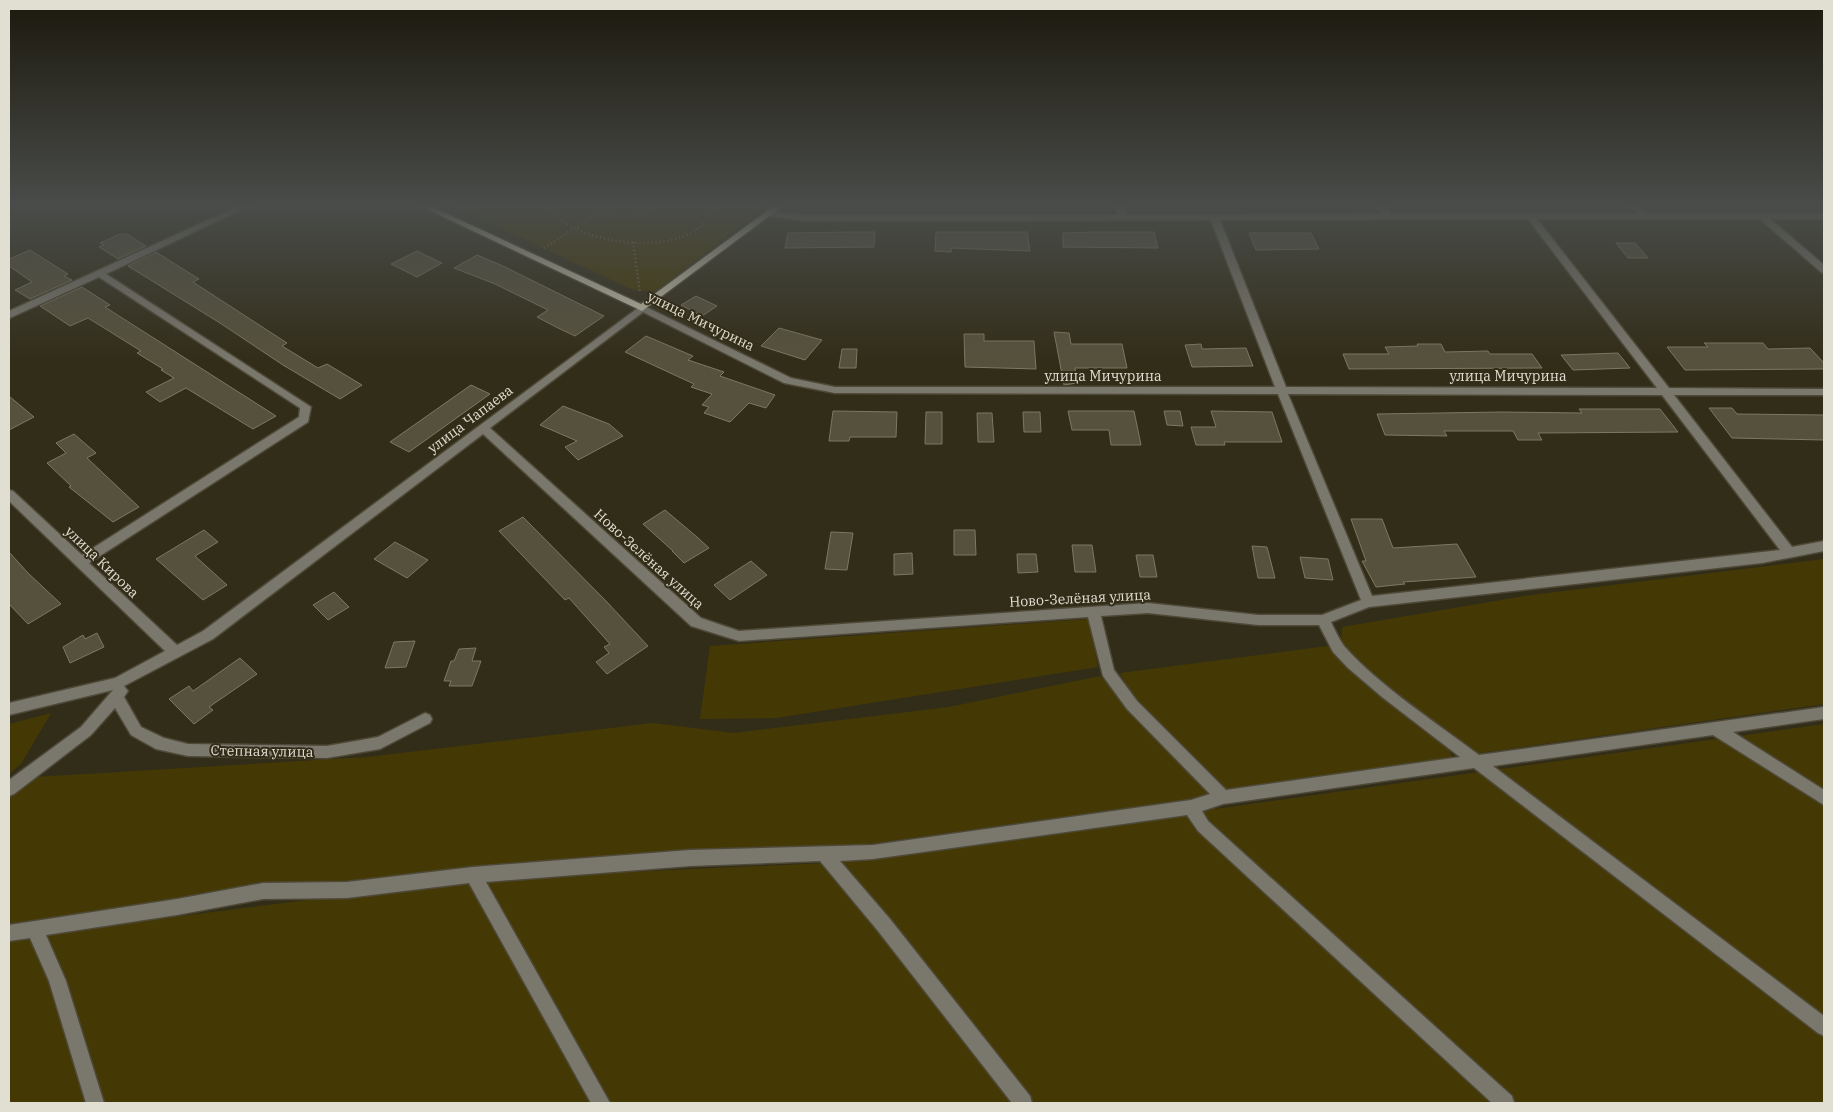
<svg xmlns="http://www.w3.org/2000/svg" width="1833" height="1112" font-family="'IBM Plex Serif',serif">
<style>
.green{fill:#443905}
.building{fill:#56513c;stroke:#7d7861}
.lines{fill:none;stroke-linecap:round;stroke-linejoin:round}
.minor-casing{stroke:#4e4937;stroke-width:3}
.major-casing{stroke:#4e4937;stroke-width:3}
.path{stroke:#797564;stroke-width:2.5;stroke-dasharray:1 3;stroke-linecap:butt}
.minor{fill:#7a776d;fill-rule:evenodd}
.major{fill:#c6c1ac;fill-rule:evenodd}
.labels{text-anchor:middle;stroke-width:4;stroke-linejoin:round;paint-order:stroke}
.street-label{font-size:14px;fill:#e1ded2;stroke:#322d19}
</style>
<rect width="100%" height="100%" fill="#322d19"/>
<g class="green">
<polygon points="452,205 768,205 656,291 633,290"/>
<polygon points="1824,559 1824,704 1473,754 1385,688 1341,645 1342,627 1531,595"/>
<polygon points="1089,619 1098,667 776,718 700,719 710,646"/>
<polygon points="1328,646 1356,674 1447,747 1453,758 1226,793 1134,699 1120,673"/>
<polygon points="1100,676 1215,796 869,844 634,857 357,881 266,886 9,929 9,795 35,777 367,757 653,723 734,733 949,707"/>
<polygon points="51,713 21,764 9,774 9,724"/>
<polygon points="1824,724 1824,1103 9,1103 9,938 473,879 826,863"/>
</g>
<g class="building">
<polygon points="857,232 875,232 874,247 785,248 788,233"/>
<polygon points="936,232 1027,232 1030,251 951,248 951,252 935,251"/>
<polygon points="1096,232 1154,232 1158,248 1063,247 1063,233"/>
<polygon points="1249,233 1311,233 1319,249 1256,250"/>
<polygon points="120,234 123,235 127,234 146,246 118,259 99,247 104,245 100,243"/>
<polygon points="1616,243 1635,243 1648,258 1628,258"/>
<polygon points="30,250 68,274 64,276 72,280 30,299 15,290 32,282 9,266 9,259"/>
<polygon points="417,251 442,263 417,277 391,264"/>
<polygon points="156,252 199,279 193,282 287,343 282,346 318,368 327,364 362,385 340,399 283,365 220,323 128,266"/>
<polygon points="477,255 503,266 604,316 575,336 558,328 537,317 548,310 495,284 454,268"/>
<polygon points="82,287 110,305 105,307 276,416 253,429 186,388 160,402 146,392 174,378 161,370 163,369 137,353 141,351 88,318 70,326 40,306"/>
<polygon points="696,296 717,306 702,316 681,305"/>
<polygon points="779,328 822,340 805,360 761,346"/>
<polygon points="1054,332 1069,333 1071,344 1122,344 1127,368 1075,368 1077,383 1064,385"/>
<polygon points="964,334 984,334 984,341 1034,341 1036,369 965,367"/>
<polygon points="646,336 693,356 688,360 724,372 720,376 775,395 766,408 749,403 730,422 704,413 709,407 702,405 712,394 691,387 694,384 625,352"/>
<polygon points="1704,343 1763,343 1768,349 1810,348 1824,363 1824,369 1685,370 1667,347 1708,347"/>
<polygon points="1201,344 1202,349 1246,348 1253,366 1192,367 1185,345"/>
<polygon points="1417,344 1441,344 1445,352 1488,351 1490,354 1532,354 1542,368 1349,369 1343,354 1389,354 1385,347 1418,346"/>
<polygon points="842,349 857,349 856,368 839,368"/>
<polygon points="1618,353 1630,368 1573,370 1561,355"/>
<polygon points="471,385 490,394 409,452 390,442"/>
<polygon points="9,396 34,417 9,430"/>
<polygon points="563,406 609,424 623,436 578,460 565,447 577,441 540,425"/>
<polygon points="1709,408 1732,408 1737,414 1824,415 1824,440 1732,438"/>
<polygon points="1579,409 1660,409 1678,432 1538,433 1542,440 1518,440 1513,431 1444,431 1447,436 1385,435 1377,414 1502,412 1582,413"/>
<polygon points="833,411 897,412 896,437 850,437 849,441 829,441"/>
<polygon points="1068,411 1134,411 1141,445 1111,445 1109,430 1072,430"/>
<polygon points="1164,411 1180,411 1183,426 1167,425"/>
<polygon points="1211,411 1272,412 1282,442 1224,442 1225,445 1196,445 1191,427 1216,427"/>
<polygon points="926,412 942,412 942,444 925,444"/>
<polygon points="1023,412 1040,412 1041,432 1024,432"/>
<polygon points="977,413 992,413 994,442 978,442"/>
<polygon points="74,434 96,453 87,458 139,507 113,522 69,487 71,486 47,463 66,453 56,443"/>
<polygon points="665,510 697,537 709,548 684,563 672,551 673,551 643,524"/>
<polygon points="523,517 606,601 648,646 607,674 596,662 609,653 604,647 610,644 569,598 565,600 499,531"/>
<polygon points="1351,519 1382,519 1393,548 1457,544 1476,577 1403,582 1405,584 1376,587 1362,561 1366,561"/>
<polygon points="204,530 218,542 195,556 227,585 203,600 156,559"/>
<polygon points="954,530 975,530 976,555 954,555"/>
<polygon points="831,532 853,533 847,570 825,569"/>
<polygon points="395,542 428,560 407,578 374,559"/>
<polygon points="1072,545 1092,545 1096,572 1075,572"/>
<polygon points="1252,546 1267,547 1275,578 1258,578"/>
<polygon points="9,552 28,573 61,604 28,624 9,604"/>
<polygon points="912,553 913,574 894,575 894,554"/>
<polygon points="1017,554 1036,554 1038,572 1018,573"/>
<polygon points="1136,555 1153,555 1157,577 1140,577"/>
<polygon points="1300,557 1328,559 1333,580 1305,578"/>
<polygon points="751,561 767,575 730,600 714,585"/>
<polygon points="334,592 349,607 328,620 313,605"/>
<polygon points="97,633 104,647 70,663 63,647 83,635 85,639"/>
<polygon points="415,641 406,667 385,668 394,642"/>
<polygon points="476,648 472,661 481,661 472,686 449,686 451,681 444,681 451,661 454,661 459,649"/>
<polygon points="240,658 257,674 209,707 213,710 194,724 169,699 189,686 193,691"/>
</g>
<g class="lines">
<defs>
<path id="minor" d="M241 205H251L106 274 311 407 308 422 89 563 177 645 203 631 642 305 791 378 835 387H1275L1211 220 806 221 769 216 766 215V211L806 215H1117L1116 205H1124L1126 215 1382 214 1377 205H1385L1391 214H1637L1630 205H1638L1647 214 1824 213V219H1770L1824 265V273L1821 272 1760 219H1537L1669 388 1824 389V395H1674L1792 547 1824 541V551L1762 563 1369 607 1331 622C1335 630 1339 639 1344 646 1378 685 1437 723 1479 755L1824 707V719L1733 732 1824 790V805L1713 735 1493 766 1824 1016V1036L1818 1033 1474 768 1223 804 1202 811 1208 821 1512 1096 1514 1103H1492L1198 831 1187 815 873 859 840 861 890 919 1030 1096 1032 1103H1012L878 931 820 861 690 866 486 882 610 1103H591L469 883 347 898 263 899 177 915 46 935 66 981 104 1103H86L49 981 30 938 9 941V925L177 899 263 883 347 882 473 867 690 850 873 845 1191 800 1210 794 1127 709 1103 676 1088 617 739 641 691 626 483 434 213 639 124 686 128 691 124 697 141 727 164 738 188 744 327 746 378 737 425 713 430 715 432 719 430 723 380 749 327 758 188 756 156 749 131 735 115 708 91 735 14 794 9 796V780L81 727 113 690 9 715V703L115 678 165 651 9 501V490L13 491 82 555 299 417 300 408 99 277 12 317 9 318V311ZM1528 219 1657 388 1286 387 1220 220ZM643 312 784 383 835 393 1278 394 1361 600 1322 615H1258L1148 603 739 631 701 618 490 428ZM1288 394 1662 395 1780 550 1372 596ZM1148 613 1258 625H1319L1333 652 1347 667 1382 697 1460 757 1226 790 1137 701 1114 670 1101 616Z"/>
<polygon id="major" points="418,205 428,205 641,304 775,205 784,205 642,311"/>
</defs>
<use href="#minor" class="minor-casing"/>
<use href="#major" class="major-casing"/>
<g class="path">
<path d="M541 205C552 214 563 223 576 229 608 244 660 250 693 232 704 226 711 214 720 205"/>
<path d="M589 205C609 219 639 223 658 205"/>
<polyline points="633,242 640,293"/>
<polyline points="544,248 610,205"/>
</g>
<use href="#minor" class="minor"/>
<use href="#major" class="major"/>
</g>
<linearGradient id="sky" x2="0" y2="1"><stop stop-color="#1c190e"/><stop offset="0.57" stop-color="#494c49"/><stop offset="1" stop-color="#494c49" stop-opacity="0"/></linearGradient>
<rect width="1833" height="360" fill="url(#sky)"/>
<g class="labels">
<g class="street-label">
<text transform="translate(701 321) rotate(26)" y="5">улица Мичурина</text>
<text x="1103" y="381">улица Мичурина</text>
<text x="1508" y="381">улица Мичурина</text>
<text transform="translate(470 419) rotate(-37)" y="5">улица Чапаева</text>
<text transform="translate(649 559) rotate(42)" y="5">Ново-Зелёная улица</text>
<text transform="translate(102 562) rotate(44)" y="5">улица Кирова</text>
<text transform="translate(1080 598) rotate(-3)" y="5">Ново-Зелёная улица</text>
<text transform="translate(262 751) rotate(1)" y="5">Степная улица</text>
</g>
</g>
<rect width="1833" height="1112" fill="none" stroke="#e1ded2" stroke-width="20"/>
</svg>
